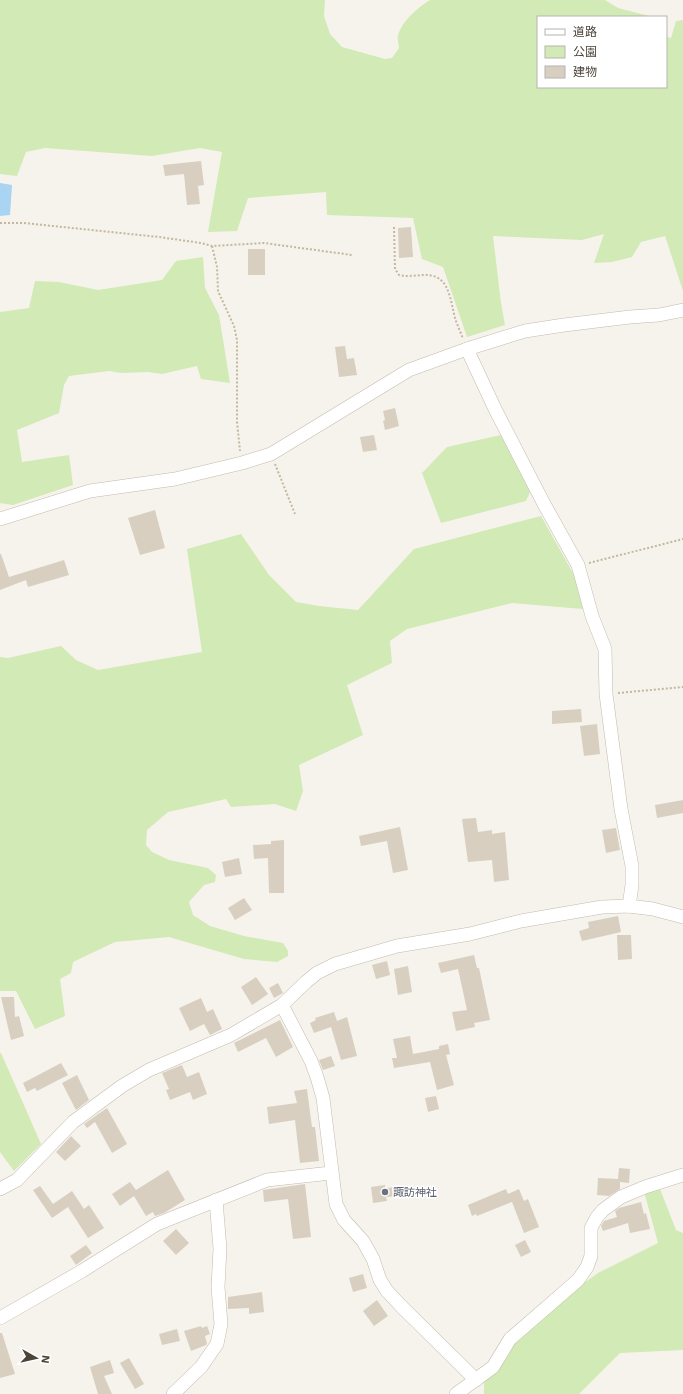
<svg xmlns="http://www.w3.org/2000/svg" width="683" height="1394" font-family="'Work Sans','Noto Sans JP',sans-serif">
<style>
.green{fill:#d2eab5}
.water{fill:#a9d4f2}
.building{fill:#d8cfc1}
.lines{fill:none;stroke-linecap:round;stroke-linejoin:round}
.minor-casing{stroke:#c2bbae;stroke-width:14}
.path{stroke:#c4b79f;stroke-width:2;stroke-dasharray:2 2;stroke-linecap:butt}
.minor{stroke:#fff;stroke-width:13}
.worship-dot{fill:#6b7280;stroke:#fff;stroke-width:1.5}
.labels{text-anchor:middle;stroke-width:3;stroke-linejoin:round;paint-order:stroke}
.worship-label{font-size:11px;fill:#5b616d;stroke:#fff;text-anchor:start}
</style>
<rect width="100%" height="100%" fill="#f6f3ec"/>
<g class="green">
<path d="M0 0H325L324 16 330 34 342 47 385 59 392 58 399 48C399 44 397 39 398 35 403 20 417 8 430 0H605L618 8 653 17H538V87H666V37L671 38 676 21 683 20V291L665 236 641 242 632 257 612 262 594 263 604 234 582 240 493 236 501 303 505 325 467 337 443 267 422 259 413 218 327 215 326 192 248 198 237 231 208 232 222 152 200 148 152 156 45 148 26 152 17 176 0 174Z"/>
<polygon points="203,257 205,288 219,315 230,383 201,379 197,366 162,374 148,372 121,373 109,371 69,376 64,385 59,413 17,430 22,462 69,455 73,485 13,505 0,503 0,312 29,308 35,281 59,282 98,290 162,280 176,261"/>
<polygon points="501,435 530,492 526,501 441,523 422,473 447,447"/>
<polygon points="541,516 587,598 583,609 512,603 407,629 390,641 392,663 347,685 363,735 299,765 303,791 296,811 275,804 231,807 226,799 168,812 147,830 146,845 152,852 169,860 208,868 216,875 215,882 204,885 189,902 193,915 210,926 244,936 283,943 288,951 288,956 277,962 244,959 169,937 115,942 73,962 71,973 60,979 65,1016 35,1029 16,991 0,991 0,657 8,658 61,646 76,660 98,670 202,652 187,549 241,534 269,575 296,602 319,606 358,610 414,549"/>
<polygon points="0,1053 1,1053 41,1144 14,1171 0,1152"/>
<polygon points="660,1189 676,1230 683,1233 683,1350 620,1353 579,1394 484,1394 484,1382 517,1341 584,1283 598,1273 658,1243 645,1195 651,1190"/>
</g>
<polygon class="water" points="0,183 12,185 10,215 0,216"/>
<g class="building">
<polygon points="201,161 204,185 198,186 200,204 187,205 184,174 165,176 163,165"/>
<polygon points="411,227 413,257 399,258 398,228"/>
<rect x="248" y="249" width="17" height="26"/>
<polygon points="345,346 347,359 354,358 357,375 339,377 335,347"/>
<polygon points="395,408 399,426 385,430 383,421 385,420 383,411"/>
<polygon points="374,435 377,450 363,452 360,437"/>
<polygon points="155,510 165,548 140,555 128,518"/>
<polygon points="0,554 1,554 9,577 64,560 69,575 28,587 26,580 0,590"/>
<polygon points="581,709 582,722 552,724 552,711"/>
<polygon points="597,724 600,754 584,756 580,726"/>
<polygon points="683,800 683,813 657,818 655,805"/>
<polygon points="476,818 478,832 492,830 492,834 505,832 509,880 494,882 492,860 468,862 462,819"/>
<polygon points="400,827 408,870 393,873 387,841 361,846 359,836"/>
<polygon points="616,828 620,850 606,853 602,830"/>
<polygon points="284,840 284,893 269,893 268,858 254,859 253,845 271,844 271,841"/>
<polygon points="239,858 242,874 225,877 222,862"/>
<polygon points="244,898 252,910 235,920 228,908"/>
<polygon points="618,916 621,932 582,941 579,931 589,928 588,922"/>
<polygon points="617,935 631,935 632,959 618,960"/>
<polygon points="474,955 477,968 479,968 490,1020 474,1023 475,1027 456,1031 452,1012 467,1010 458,969 441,973 438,963"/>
<polygon points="387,961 390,975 376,979 372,965"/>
<polygon points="408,966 412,992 398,995 394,969"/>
<polygon points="256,977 268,994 252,1005 241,987"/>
<polygon points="278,983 283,993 274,998 269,988"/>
<polygon points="1,997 14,997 15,1017 19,1016 24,1036 11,1040"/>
<polygon points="201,998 207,1012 213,1009 222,1029 210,1035 204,1024 190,1031 179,1008"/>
<polygon points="334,1012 337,1021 347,1017 357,1056 341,1060 331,1027 314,1033 310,1023 316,1020 315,1018"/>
<polygon points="280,1020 293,1047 276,1057 266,1038 238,1052 234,1043"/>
<polygon points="410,1036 413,1054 439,1049 439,1046 448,1044 450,1054 446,1055 454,1085 437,1090 430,1062 394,1068 392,1058 397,1058 393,1039"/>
<polygon points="331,1056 335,1066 323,1070 319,1060"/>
<polygon points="61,1063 68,1075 37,1091 35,1088 27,1092 23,1083"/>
<polygon points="182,1065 187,1077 199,1072 207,1094 193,1100 190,1092 170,1100 166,1090 169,1089 162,1073"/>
<polygon points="77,1075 89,1100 76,1110 62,1083"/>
<polygon points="307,1089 312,1127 315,1127 319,1161 300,1163 295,1120 269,1124 267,1107 297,1103 294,1091"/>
<polygon points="436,1096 439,1109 428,1112 425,1098"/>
<polygon points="107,1108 127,1144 112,1153 95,1122 87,1128 84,1124"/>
<polygon points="71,1136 81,1146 65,1161 56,1152"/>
<polygon points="619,1168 630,1169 629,1183 620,1182 620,1189 609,1196 597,1195 598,1178 618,1179"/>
<polygon points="168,1170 185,1200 164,1213 155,1216 153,1212 146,1216 134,1196 120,1206 112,1194 130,1182 136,1190"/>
<polygon points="305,1184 311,1237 293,1239 288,1199 264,1202 263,1190"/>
<polygon points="385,1185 385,1188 398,1187 399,1196 386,1197 387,1201 373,1203 371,1187"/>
<polygon points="40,1186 53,1204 72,1191 84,1209 89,1205 104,1228 88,1238 68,1207 52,1218 33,1190"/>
<polygon points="506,1189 508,1194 519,1189 524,1201 528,1199 539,1227 524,1233 512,1202 477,1216 476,1214 472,1216 468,1205"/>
<polygon points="641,1202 644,1214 646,1213 650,1229 630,1233 628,1223 603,1231 601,1226 604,1221 617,1217 615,1211 619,1208"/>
<polygon points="176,1229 189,1243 176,1255 163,1241"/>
<polygon points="525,1240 531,1252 521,1257 515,1245"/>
<polygon points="86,1245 92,1253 76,1265 70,1256"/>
<polygon points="363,1274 367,1288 353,1292 349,1278"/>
<polygon points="262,1292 264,1312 249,1314 249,1308 228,1309 228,1297"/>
<polygon points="377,1300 388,1316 374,1326 363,1311"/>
<polygon points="201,1326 202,1328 207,1326 210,1334 205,1336 207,1344 206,1345 191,1351 184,1331"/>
<polygon points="177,1329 180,1341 162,1345 159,1334"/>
<polygon points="0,1333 2,1333 15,1374 0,1378"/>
<polygon points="129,1358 144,1384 135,1389 120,1363"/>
<polygon points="110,1360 114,1373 104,1376 112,1394 98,1394 90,1367"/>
</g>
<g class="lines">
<defs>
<g id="minor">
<polyline points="467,349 495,409 544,504 578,565 592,616 605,649 606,694 621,809 632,866 632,885 629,906"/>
<polyline points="0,519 90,491 175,479 242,463 271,454 409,370 467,349 525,331 564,325 630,317 659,315 683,310"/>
<polyline points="282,1005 311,1061 317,1077 323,1098 336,1204 344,1220 363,1241 373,1259 380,1280 387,1291 401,1306 476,1380"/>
<polyline points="0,1189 17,1180 73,1122 122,1086 149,1070 231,1035 282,1005 306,982 317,973 335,964 397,946 470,934 521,921 602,907 629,906 653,909 683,917"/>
<polyline points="0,1318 82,1271 157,1224 267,1180 331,1173"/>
<polyline points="173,1394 201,1367 217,1344 221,1324 218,1287 220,1249 216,1200"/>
<polyline points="456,1394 493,1367 510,1339 578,1280 587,1267 591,1256 591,1228 597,1217 603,1210 621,1197 645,1187 683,1175"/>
</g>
</defs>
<use href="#minor" class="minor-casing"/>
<g class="path">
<polyline points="0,223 24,223 159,237 201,243 212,246 264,243 352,255"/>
<path d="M394 227 395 269 399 275C411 278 422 273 433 276 451 280 451 307 456 321 458 327 461 333 463 339"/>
<polyline points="212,246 217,267 218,291 234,326 237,340 237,422 240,451"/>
<polyline points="275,464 295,514"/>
<polyline points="589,563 683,539"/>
<polyline points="618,693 683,687"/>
</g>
<use href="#minor" class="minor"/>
</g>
<circle class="worship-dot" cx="385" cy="1192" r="4"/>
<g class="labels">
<g class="worship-label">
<text x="393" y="1196">諏訪神社</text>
</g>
</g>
<rect x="537" y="16" width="130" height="72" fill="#ffffff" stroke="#b7b4b0"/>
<rect x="545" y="29" width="20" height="6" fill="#ffffff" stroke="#b7b4b0"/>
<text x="573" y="36" font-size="12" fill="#4b4439">道路</text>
<rect x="545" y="46" width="20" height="12" fill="#d2eab5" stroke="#b7b4b0"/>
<text x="573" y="56" font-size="12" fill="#4b4439">公園</text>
<rect x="545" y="66" width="20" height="12" fill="#d8cfc1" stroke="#b7b4b0"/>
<text x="573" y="76" font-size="12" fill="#4b4439">建物</text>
<g transform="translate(36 1358) rotate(98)" stroke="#ffffff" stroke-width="3" paint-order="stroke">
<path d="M0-3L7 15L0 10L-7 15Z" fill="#4b4439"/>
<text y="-6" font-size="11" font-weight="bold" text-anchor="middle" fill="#4b4439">N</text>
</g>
</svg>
